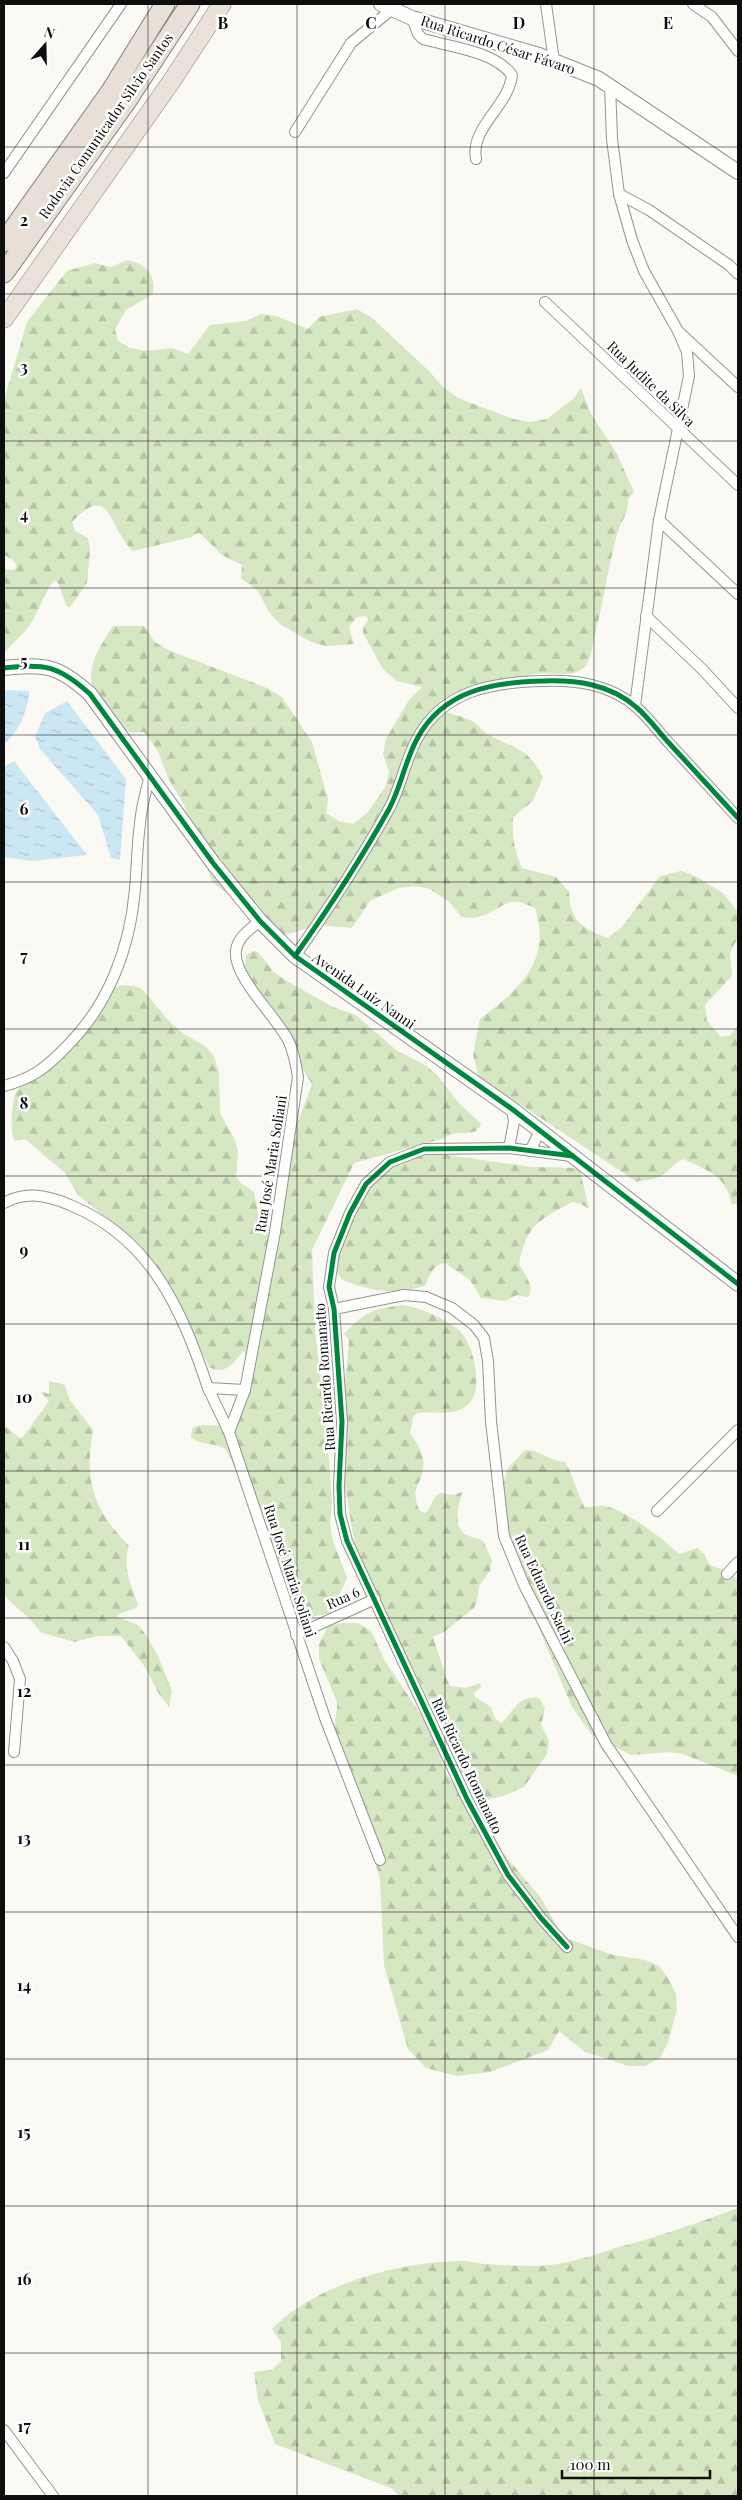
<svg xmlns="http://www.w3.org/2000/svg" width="742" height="2500" font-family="'Playfair Display',serif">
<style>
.forest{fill:url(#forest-firs)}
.water{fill:url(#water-ripples)}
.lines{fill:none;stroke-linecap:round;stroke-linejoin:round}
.minor-casing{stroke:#949492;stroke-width:12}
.tertiary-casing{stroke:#949492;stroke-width:16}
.trunk-casing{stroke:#82817f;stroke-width:19}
.motorway-casing{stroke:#82817f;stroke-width:21}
.minor{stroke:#fefefd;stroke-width:10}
.tertiary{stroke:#fefefd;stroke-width:14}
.trunk{stroke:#eae2d8;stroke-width:18}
.motorway{stroke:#e8dfd7;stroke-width:19}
.cycleway-casing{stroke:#fff;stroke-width:8}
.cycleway{stroke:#00873e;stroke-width:5}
.grid{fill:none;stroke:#0e0e0e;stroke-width:1;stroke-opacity:0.55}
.labels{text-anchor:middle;stroke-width:5;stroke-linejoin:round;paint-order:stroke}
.street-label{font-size:14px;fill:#0e0e0e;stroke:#fff}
.grid-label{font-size:16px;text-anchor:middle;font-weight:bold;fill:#0e0e0e;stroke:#fff;stroke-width:5;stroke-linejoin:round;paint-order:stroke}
</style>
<defs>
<pattern id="forest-firs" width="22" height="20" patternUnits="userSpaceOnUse" patternTransform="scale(1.25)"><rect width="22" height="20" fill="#d6e7c3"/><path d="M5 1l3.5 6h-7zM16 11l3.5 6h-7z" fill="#b6c5a6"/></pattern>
<pattern id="water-ripples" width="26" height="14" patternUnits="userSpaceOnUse" patternTransform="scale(1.25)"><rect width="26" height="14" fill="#cbe7f4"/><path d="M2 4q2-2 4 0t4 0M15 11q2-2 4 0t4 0" fill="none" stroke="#adc5d0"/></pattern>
</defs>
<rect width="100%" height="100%" fill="#faf9f4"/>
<g class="forest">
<path d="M127 260C146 264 156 274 153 294L126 310 115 329 118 341 130 348 148 351 172 348 188 354 210 325 246 321 261 314 276 316 308 329 319 317 357 309 372 318 430 372 441 385 458 398 513 419 530 422 547 419 574 398 581 388 591 414 617 454 634 492 628 499C628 517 620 521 616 538 607 571 603 605 594 639 592 648 590 665 581 670 567 678 552 672 537 674 502 678 468 697 436 710 449 713 462 716 474 722 479 726 483 732 489 735 517 750 526 746 543 777L533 801 513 817C512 836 514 850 522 868L556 877 569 892C570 922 582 928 608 938L622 927 660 876 681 871 697 877 723 893 737 911 738 937 730 953 732 976 705 1005 707 1021 721 1037 730 1035 738 1026V1203L732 1205C727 1176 707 1170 683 1159 672 1163 668 1175 656 1178 650 1181 642 1179 637 1182L518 1103 482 1089 473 1055 480 1019C519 989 552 962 535 908 530 906 524 903 519 902 499 899 491 922 462 917L449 902 430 889 416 886 398 888 370 901 352 928 320 925 284 935 273 934 212 881 184 805 168 778 158 751 144 732C139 732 133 734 129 732 118 727 91 691 91 679 90 660 103 642 113 626H144L155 642 168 650 267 688 282 697 312 742 328 799 326 813 339 821 353 824 367 813 386 786 389 772 383 754 386 739 409 700 422 687 397 681 383 669 363 633V628L368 620 366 616 357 617 349 627 354 644 326 646 311 642 280 624 269 612 258 591 241 578 242 565 222 555 201 534 198 533 191 537 133 551C108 527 111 481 72 522L75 531 88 538 90 550 87 583 70 607H67L58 583 54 581C42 594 41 609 31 623 24 634 13 643 4 653V569L14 570 17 566 13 560 4 555V400L27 322 67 271 95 263 111 267Z"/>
<path d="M253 951 258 952 274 972 285 980 333 1007 356 1015 396 1050 425 1065 437 1075 458 1102 481 1124C476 1137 464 1131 453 1134 449 1135 446 1138 442 1139L354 1163 312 1250 315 1330 320 1373 324 1387 332 1503 330 1524 333 1541 347 1578 331 1613 306 1618C279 1602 270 1544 258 1515 249 1493 237 1472 226 1450 215 1441 202 1447 191 1437L192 1429C202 1422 208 1427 218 1425 238 1421 245 1368 245 1352L243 1351C234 1363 225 1376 209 1367L177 1300 125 1233 78 1195 65 1173 25 1139 15 1141C9 1134 12 1100 16 1092 22 1081 38 1077 48 1070 56 1065 64 1058 70 1050 82 1034 101 993 119 986 126 984 136 986 142 989L170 1022 184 1034 205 1046 214 1056 219 1073 220 1113 234 1138 238 1151 236 1177 241 1183 254 1192 260 1224 267 1234 271 1228 289 1146 312 1084 293 1054 283 1044 272 1016 245 969 246 955Z"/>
<path d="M433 1153 532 1167 577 1168 580 1170 589 1209 581 1204 572 1202C538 1221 527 1224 519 1264 524 1274 536 1287 528 1297L517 1295 505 1301 481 1298 470 1280 445 1263C433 1264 429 1277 425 1286 398 1293 380 1293 354 1284 348 1282 341 1281 338 1274 329 1257 358 1193 372 1180 388 1164 412 1155 433 1153Z"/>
<path d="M403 1305C424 1309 442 1317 459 1330 474 1343 486 1395 465 1407 451 1416 433 1411 417 1413L413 1417 410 1433C417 1443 426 1457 423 1469 420 1489 410 1485 419 1510L424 1513 427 1512 435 1497 440 1493 454 1495 462 1492C459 1504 452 1525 465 1534 470 1537 477 1538 483 1541L492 1560 490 1571 479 1586 477 1601 474 1608 445 1631 433 1637 447 1680 450 1686 466 1688 480 1683 481 1687 474 1693 475 1697 491 1707 495 1718 501 1723C515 1711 516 1696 539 1698L545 1708 541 1725 549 1741 547 1754 524 1787 506 1795 486 1800 461 1773 438 1719 356 1553 342 1466 345 1386 349 1340 344 1334C365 1311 373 1309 403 1305Z"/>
<path d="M49 1381 65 1385 69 1399 93 1430C84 1482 93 1509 129 1546 122 1568 131 1584 138 1605L136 1608 119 1614 117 1617 138 1625 146 1635 158 1656 172 1691 169 1707 159 1694 145 1667 121 1636H98L74 1642 40 1632C31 1616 15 1609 4 1594V1427C12 1428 14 1437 22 1438L49 1401 41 1393 43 1391 49 1395Z"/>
<path d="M525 1450C545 1451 545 1460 565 1462 574 1477 576 1492 585 1508 591 1507 598 1505 604 1506 623 1508 665 1540 679 1554L697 1548 704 1554 710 1565 723 1570 738 1579V1776L683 1754 668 1752 631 1755 592 1735 572 1707 535 1619 530 1613 498 1501 508 1468Z"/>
<path d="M342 1623H358L371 1631 385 1661 433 1733 446 1773 492 1840 541 1898 563 1937 613 1955 645 1960 659 1966 668 1978 676 1994 677 2009 668 2042 660 2058 645 2066H629L585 2052 559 2031 548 2050 490 2072 457 2076 426 2068 408 2049 384 1965 380 1878 335 1733C333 1722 338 1713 337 1702L319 1659V1644L328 1626Z"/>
<path d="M738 2208V2496H399L391 2488 275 2444 258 2400 254 2372 272 2370 281 2361V2342L272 2329C315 2284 402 2261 463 2261 471 2261 478 2264 486 2264 509 2265 535 2268 557 2264 577 2261 597 2254 616 2248 657 2237 698 2223 738 2208Z"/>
</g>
<g class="water">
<path d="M4 690 29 691C29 709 18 733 4 744Z"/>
<polygon points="67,701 126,779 120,860 111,858 98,815 40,749 35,737 45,713"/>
<polygon points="14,761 87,855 32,861 4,857 4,767"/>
</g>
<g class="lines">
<defs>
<g id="minor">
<polyline points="546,4 554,61"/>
<polyline points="693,4 712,17 738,51"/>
<path d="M412 18 418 34 423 39C451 47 494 51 512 75 509 106 470 127 476 159"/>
<polyline points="610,85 612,139 619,194 632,240 644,271 678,331 687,352 689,376 659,520 635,706"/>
<polyline points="295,132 351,43 391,10"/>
<polyline points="4,173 121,4"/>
<polyline points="619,194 649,210 729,265 738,274"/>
<polyline points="545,302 738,485"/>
<polyline points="680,333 738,387"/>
<polyline points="659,520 738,594"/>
<polyline points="646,616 702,669 738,708"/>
<path d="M260 921C250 929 238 937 236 950 232 976 276 1016 288 1040 294 1052 296 1064 298 1077L275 1232 245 1390 229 1432 325 1718 380 1860"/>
<path d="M295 956C329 908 360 861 389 809 401 787 405 761 417 739 443 690 493 682 544 681 576 680 610 684 636 707 648 717 658 731 669 743 692 768 715 793 738 818"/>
<path d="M4 1086C33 1078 46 1068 67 1046 109 1004 130 948 135 889 137 867 137 845 140 824 141 808 146 791 150 775"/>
<polyline points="509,1148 514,1122 512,1109"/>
<polyline points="530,1151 540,1131"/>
<path d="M4 1203C26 1191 47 1195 70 1205 151 1238 182 1310 208 1388L245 1390"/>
<polyline points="334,1309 404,1295 426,1297 452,1308 474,1325 484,1338 488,1361 491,1421 504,1536 524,1585 606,1744 738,1937"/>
<polyline points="208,1388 229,1432"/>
<polyline points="657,1511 738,1430"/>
<polyline points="727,1574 738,1562"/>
<polyline points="296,1635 375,1599"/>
<polyline points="4,1647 13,1661 20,1679 14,1752"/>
<polyline points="567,1947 541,1918 508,1875 467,1799 347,1541 340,1514 339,1486 342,1422 334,1309 329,1287 334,1253 350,1213 366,1184 390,1162 424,1149 509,1148 572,1156"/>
<polyline points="4,2430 53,2496"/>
</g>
<g id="tertiary">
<polyline points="381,4 412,18 539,55 599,79 738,172"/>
<path d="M4 668C45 663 59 666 90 694L213 863 260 921 295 956 512 1109 738 1284"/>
</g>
<polyline id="trunk" points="4,319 171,82 222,4"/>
<g id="motorway">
<polyline points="4,242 111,91 165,4"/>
<polyline points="4,273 126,102 190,4"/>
</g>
</defs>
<use href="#minor" class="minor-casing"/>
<use href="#tertiary" class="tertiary-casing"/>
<use href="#trunk" class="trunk-casing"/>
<use href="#motorway" class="motorway-casing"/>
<use href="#minor" class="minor"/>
<use href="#tertiary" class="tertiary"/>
<use href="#trunk" class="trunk"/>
<use href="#motorway" class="motorway"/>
<defs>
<g id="cycleway">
<path d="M4 668C45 663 59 666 90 694L213 863 260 921 295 956 512 1109 738 1284"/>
<path d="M295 956C329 908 360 861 389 809 401 787 405 761 417 739 443 690 493 682 544 681 576 680 610 684 636 707 648 717 658 731 669 743 692 768 715 793 738 818"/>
<polyline points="567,1947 541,1918 508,1875 467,1799 347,1541 340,1514 339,1486 342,1422 334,1309 329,1287 334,1253 350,1213 366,1184 390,1162 424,1149 509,1148 573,1156"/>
</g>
</defs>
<use href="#cycleway" class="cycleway-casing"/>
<use href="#cycleway" class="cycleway"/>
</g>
<path class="grid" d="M148 4V2496M297 4V2496M445 4V2496M594 4V2496M4 147H738M4 294H738M4 441H738M4 588H738M4 735H738M4 882H738M4 1029H738M4 1176H738M4 1324H738M4 1471H738M4 1618H738M4 1765H738M4 1912H738M4 2059H738M4 2206H738M4 2353H738"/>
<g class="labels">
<g class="street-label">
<text transform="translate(498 45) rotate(18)" y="5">Rua Ricardo César Fávaro</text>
<text transform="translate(106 126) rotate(-55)" y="5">Rodovia Comunicador Silvio Santos</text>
<text transform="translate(651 384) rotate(44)" y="5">Rua Judite da Silva</text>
<text transform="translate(364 991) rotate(35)" y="5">Avenida Luiz Nanni</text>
<text transform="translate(271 1164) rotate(-81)" y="5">Rua José Maria Soliani</text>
<text transform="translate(325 1377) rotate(-94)" y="5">Rua Ricardo Romanatto</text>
<text transform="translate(290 1571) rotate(72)" y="5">Rua José Maria Soliani</text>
<text transform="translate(544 1589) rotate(65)" y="5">Rua Eduardo Sachi</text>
<text transform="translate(343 1598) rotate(-24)" y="5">Rua 6</text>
<text transform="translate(467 1766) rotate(65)" y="5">Rua Ricardo Romanatto</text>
</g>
</g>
<g class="grid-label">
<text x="223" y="29">B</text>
<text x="371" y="29">C</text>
<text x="519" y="29">D</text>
<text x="668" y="29">E</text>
<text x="24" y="226">2</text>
<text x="24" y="373">3</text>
<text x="24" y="520">4</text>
<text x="24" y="667">5</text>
<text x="24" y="815">6</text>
<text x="24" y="962">7</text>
<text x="24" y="1109">8</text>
<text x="24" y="1256">9</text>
<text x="24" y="1403">10</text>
<text x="24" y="1550">11</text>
<text x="24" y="1697">12</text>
<text x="24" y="1844">13</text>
<text x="24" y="1991">14</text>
<text x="24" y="2138">15</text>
<text x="24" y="2285">16</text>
<text x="24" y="2432">17</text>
</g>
<rect width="742" height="2500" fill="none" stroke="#0e0e0e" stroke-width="10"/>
<g transform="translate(45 45) rotate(20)" stroke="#ffffff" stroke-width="4" paint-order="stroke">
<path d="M0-4L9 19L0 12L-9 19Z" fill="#0e0e0e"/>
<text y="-8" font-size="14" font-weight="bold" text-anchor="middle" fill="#0e0e0e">N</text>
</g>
<path d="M562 2470v8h148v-8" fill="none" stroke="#0e0e0e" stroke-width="2.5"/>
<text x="570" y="2470" font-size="15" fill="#0e0e0e" stroke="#ffffff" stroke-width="4" paint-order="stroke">100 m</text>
</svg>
